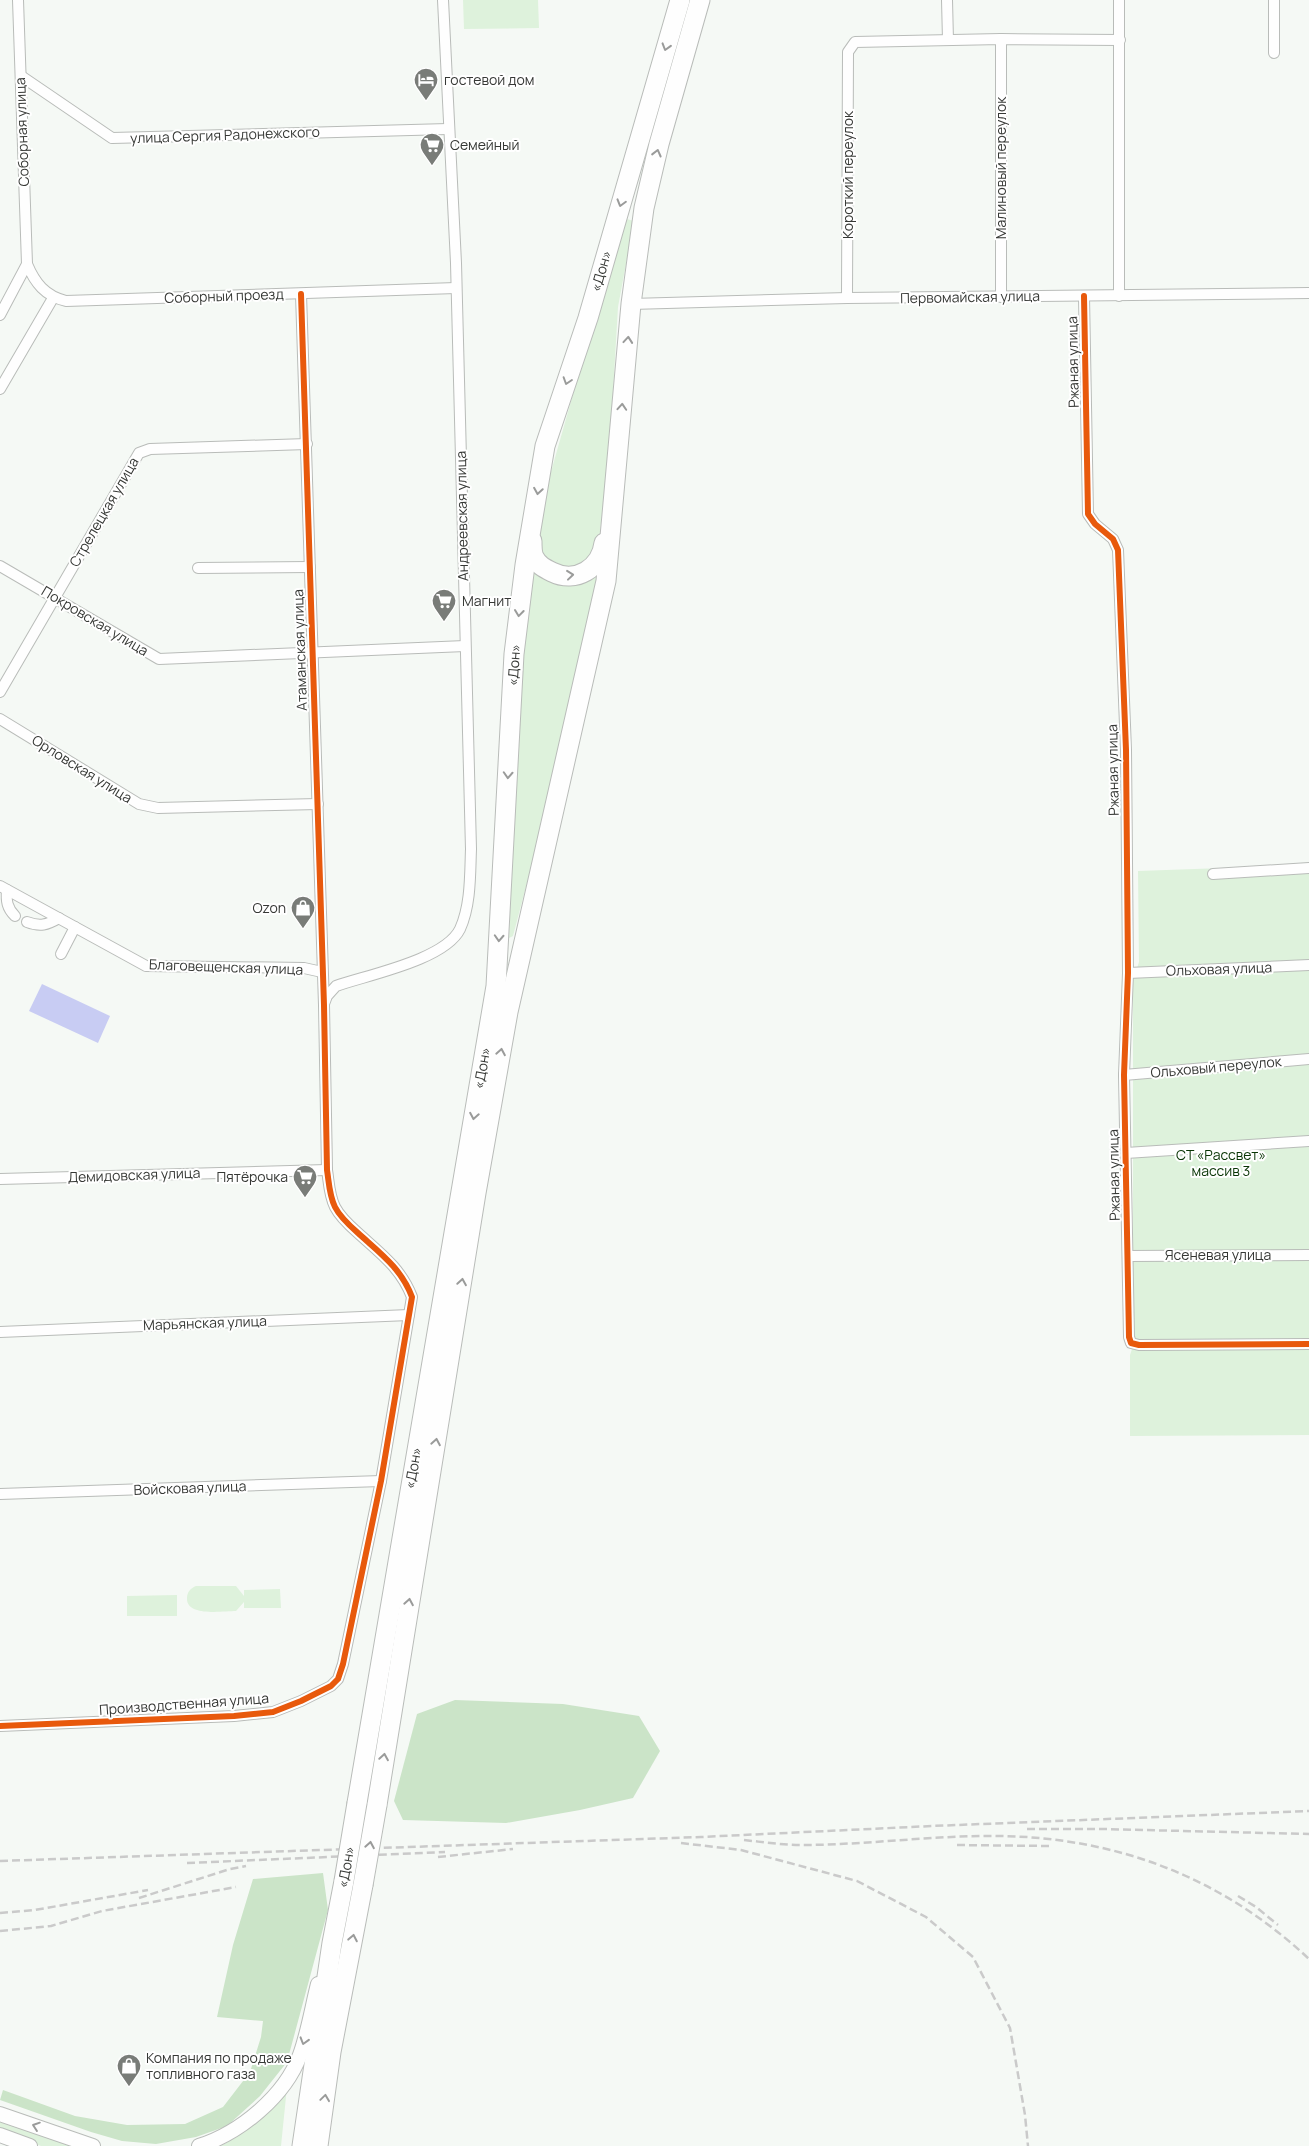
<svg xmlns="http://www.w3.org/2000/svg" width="1309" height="2146" font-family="Manrope,sans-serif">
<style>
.green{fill:#def2dc}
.forest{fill:#cbe4c8}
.water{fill:#c8ccf3}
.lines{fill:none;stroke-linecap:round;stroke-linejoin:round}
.street-casing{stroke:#b9bcb9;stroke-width:12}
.secondary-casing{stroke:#b9bcb9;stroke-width:16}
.highway-casing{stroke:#b9bcb9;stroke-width:21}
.street{stroke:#fefefe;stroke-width:10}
.secondary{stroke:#fefefe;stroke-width:14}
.highway{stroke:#fefefe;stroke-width:19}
.rail{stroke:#cacaca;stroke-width:2.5;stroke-dasharray:8 4;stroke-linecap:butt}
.highway-bridge-casing{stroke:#b9bcb9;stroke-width:21;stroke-linecap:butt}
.highway-bridge{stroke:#fefefe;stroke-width:19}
.cycleway-casing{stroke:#fff;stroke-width:9}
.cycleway{stroke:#e8590c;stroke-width:6}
.oneway{stroke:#9a9b9a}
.labels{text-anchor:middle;stroke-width:4;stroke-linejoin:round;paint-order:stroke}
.poi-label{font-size:14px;fill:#363835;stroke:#fff;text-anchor:start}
.street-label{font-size:14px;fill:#363835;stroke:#fff}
.park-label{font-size:14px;fill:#093505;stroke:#fff}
</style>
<rect width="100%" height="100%" fill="#f5f9f5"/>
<g class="green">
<polygon points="463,0 538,0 539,28 464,29"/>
<polygon points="623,218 634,221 618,307 610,444 599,540 597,553 572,570 547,562 538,548 545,493"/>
<polygon points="534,563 600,573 582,673 513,936 509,938 519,674"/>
<polygon points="1309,865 1309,1435 1130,1436 1130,1355 1133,1346 1133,980 1139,962 1138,871"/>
<path d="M196 1586H236L244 1596V1590L280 1589 281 1608H244V1602L236 1611C223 1611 186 1617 187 1598 187 1592 191 1588 196 1586Z"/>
<polygon points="177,1595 177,1616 127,1616 127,1596"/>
<path d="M287 2087 281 2146H221C248 2131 269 2112 287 2087Z"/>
<polygon points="0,2119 81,2146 41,2146 0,2132"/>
</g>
<g class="forest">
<polygon points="455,1700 563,1704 639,1716 660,1751 633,1798 580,1810 506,1823 403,1820 394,1801 417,1714"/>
<polygon points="323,1873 328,1910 287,2062 260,2096 227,2126 196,2137 156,2144 122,2141 91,2132 0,2100 3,2090 75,2116 127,2125 185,2124 223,2107 250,2072 261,2037 263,2021 217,2017 233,1945 253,1879"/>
</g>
<polygon class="water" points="42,984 110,1016 98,1043 29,1011"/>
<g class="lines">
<defs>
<g id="street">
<path d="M18 0 27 264C35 283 45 296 66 301L456 288"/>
<polyline points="947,0 948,40"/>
<polyline points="1119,0 1119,296"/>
<polyline points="1274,0 1274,53"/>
<polyline points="21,76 112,138 448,129"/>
<polyline points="1084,296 1088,514 1095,524 1113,539 1118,550 1126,750 1128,973 1124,1075 1129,1337 1131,1343 1139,1345 1309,1344"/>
<polyline points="1001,297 1001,39"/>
<polyline points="847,298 848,52 855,42 1001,39 1120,40"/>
<polyline points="631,304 847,298 1309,293"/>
<polyline points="0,315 27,264"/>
<polyline points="0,389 53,298"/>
<polyline points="0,566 159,659 465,646"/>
<polyline points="198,568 310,567"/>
<polyline points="0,692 139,453 150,449 307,444"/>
<polyline points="0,719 139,804 158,808 318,804"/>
<polyline points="1213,874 1309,868"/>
<polyline points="0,886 146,966 304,968 322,972"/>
<path d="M7 890C6 901 7 908 15 916"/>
<path d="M27 922C40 927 47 925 59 918"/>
<polyline points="61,954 75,927"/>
<polyline points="1128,973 1309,965"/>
<path d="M324 1004 327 996 336 986C367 975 445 960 460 929 471 905 470 874 471 849L456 263 443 0"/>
<polyline points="1124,1075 1309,1059"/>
<polyline points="1126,1153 1309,1141"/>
<polyline points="0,1179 327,1170"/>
<polyline points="1128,1256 1309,1255"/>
<polyline points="0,1332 409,1315"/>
<polyline points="0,1494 381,1481"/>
<path d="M0 1726 234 1716 273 1712 301 1701 331 1686 338 1679 343 1664 381 1481 412 1297C401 1268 380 1253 358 1233 350 1226 340 1217 335 1207 329 1195 329 1182 327 1170L324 1005 301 294"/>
</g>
<g id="secondary">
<polyline points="0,2114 93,2146"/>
<polyline points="0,2135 30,2146"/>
<path d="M199 2146C240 2133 285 2096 300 2055 308 2033 312 2008 318 1984"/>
</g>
<g id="highway">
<path d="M532 541C532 546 532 553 534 557 538 565 544 568 552 572 576 584 601 568 604 543"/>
<polyline points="357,1803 496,986 514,654 525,565 545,446 588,318 680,0"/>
<polyline points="377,1805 476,1193 508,1012 606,581 631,304 644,208 659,144 700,0"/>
<polyline points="302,2146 332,1943 344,1881"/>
<polyline points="318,2146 331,2052 363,1885"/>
</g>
</defs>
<use href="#street" class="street-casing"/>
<use href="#secondary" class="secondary-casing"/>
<use href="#highway" class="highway-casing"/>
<use href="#street" class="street"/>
<use href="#secondary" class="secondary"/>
<use href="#highway" class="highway"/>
<g class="rail">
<polyline points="1027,1829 1102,1829 1309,1834"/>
<path d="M744 1840C763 1842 782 1845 801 1845 867 1845 934 1835 1001 1836 1118 1838 1223 1878 1309 1959"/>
<polyline points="681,1843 741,1850 857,1881 926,1917 973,1957 1010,2028 1025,2115 1028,2146"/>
<polyline points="957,1845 1052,1846"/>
<polyline points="438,1857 513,1849"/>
<polyline points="0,1861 701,1837 932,1826 1309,1811"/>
<polyline points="187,1863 445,1852"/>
<polyline points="1238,1896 1256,1907 1278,1925"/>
<polyline points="139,1898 230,1869 246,1866"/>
<polyline points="0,1913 35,1910 148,1890"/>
<polyline points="0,1931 51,1926 102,1911 236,1887"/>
</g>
<defs>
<g id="highway-bridge">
<polyline points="344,1881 357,1803"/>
<polyline points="363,1885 377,1805"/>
</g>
</defs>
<use href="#highway-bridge" class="highway-bridge-casing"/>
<use href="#highway-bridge" class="highway-bridge"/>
<defs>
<g id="cycleway">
<polyline points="1084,296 1088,514 1095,524 1113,539 1118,550 1126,750 1128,973 1124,1075 1129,1337 1131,1343 1139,1345 1309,1344"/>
<path d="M0 1726 234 1716 273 1712 301 1701 331 1686 338 1679 343 1664 381 1481 412 1297C401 1268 380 1253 358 1233 350 1226 340 1217 335 1207 329 1195 329 1182 327 1170L324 1005 301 294"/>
</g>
</defs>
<use href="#cycleway" class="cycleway-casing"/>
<use href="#cycleway" class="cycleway"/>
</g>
<defs><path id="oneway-chevron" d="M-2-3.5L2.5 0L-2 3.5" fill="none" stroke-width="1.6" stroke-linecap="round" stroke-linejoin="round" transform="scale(1.25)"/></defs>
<g class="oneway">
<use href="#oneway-chevron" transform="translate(666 47) rotate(107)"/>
<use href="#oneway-chevron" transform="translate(657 153) rotate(-76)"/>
<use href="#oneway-chevron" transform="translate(621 203) rotate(106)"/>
<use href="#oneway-chevron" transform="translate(628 340) rotate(-85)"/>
<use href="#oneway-chevron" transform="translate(567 381) rotate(108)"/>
<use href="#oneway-chevron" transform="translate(622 407) rotate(-86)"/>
<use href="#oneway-chevron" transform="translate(538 491) rotate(99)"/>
<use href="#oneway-chevron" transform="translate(570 575) rotate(-6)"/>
<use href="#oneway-chevron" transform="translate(519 613) rotate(97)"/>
<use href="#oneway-chevron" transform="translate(508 775) rotate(93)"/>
<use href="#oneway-chevron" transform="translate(499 938) rotate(93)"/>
<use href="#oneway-chevron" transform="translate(501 1052) rotate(-80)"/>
<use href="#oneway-chevron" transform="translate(474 1116) rotate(100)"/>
<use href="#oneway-chevron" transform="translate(462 1282) rotate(-81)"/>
<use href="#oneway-chevron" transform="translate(436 1442) rotate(-80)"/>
<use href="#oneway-chevron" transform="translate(409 1602) rotate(-80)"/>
<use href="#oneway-chevron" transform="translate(384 1757) rotate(-81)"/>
<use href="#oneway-chevron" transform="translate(370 1845) rotate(-80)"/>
<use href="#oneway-chevron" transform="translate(353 1938) rotate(-79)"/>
<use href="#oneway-chevron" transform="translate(304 2041) rotate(107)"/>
<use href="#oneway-chevron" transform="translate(325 2098) rotate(-82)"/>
<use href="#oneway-chevron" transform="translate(36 2126) rotate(-161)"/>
</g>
<defs>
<symbol id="hotel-pin" viewBox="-11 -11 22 30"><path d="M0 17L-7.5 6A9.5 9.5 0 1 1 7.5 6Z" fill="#797c78" stroke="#fff"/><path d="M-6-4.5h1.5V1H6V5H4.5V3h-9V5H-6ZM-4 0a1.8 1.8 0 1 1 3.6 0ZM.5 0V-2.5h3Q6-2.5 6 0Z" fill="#fff"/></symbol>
<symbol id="supermarket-pin" viewBox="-11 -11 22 30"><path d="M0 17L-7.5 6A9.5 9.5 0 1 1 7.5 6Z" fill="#797c78" stroke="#fff"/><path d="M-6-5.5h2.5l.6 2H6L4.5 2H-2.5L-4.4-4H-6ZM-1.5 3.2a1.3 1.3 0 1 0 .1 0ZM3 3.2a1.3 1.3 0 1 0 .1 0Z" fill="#fff"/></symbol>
<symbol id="shop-pin" viewBox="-11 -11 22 30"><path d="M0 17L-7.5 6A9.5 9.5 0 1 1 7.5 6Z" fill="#797c78" stroke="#fff"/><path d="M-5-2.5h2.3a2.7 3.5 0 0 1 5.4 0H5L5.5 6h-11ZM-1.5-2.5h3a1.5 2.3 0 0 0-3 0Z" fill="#fff"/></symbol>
</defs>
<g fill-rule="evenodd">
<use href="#hotel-pin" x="412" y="66" width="28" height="38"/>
<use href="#supermarket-pin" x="418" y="131" width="28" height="38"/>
<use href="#supermarket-pin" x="430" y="587" width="28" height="38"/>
<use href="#shop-pin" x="289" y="894" width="28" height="38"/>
<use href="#supermarket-pin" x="291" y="1163" width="28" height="38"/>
<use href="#shop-pin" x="115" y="2052" width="28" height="38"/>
</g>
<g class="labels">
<g class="poi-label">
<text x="444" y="85">гостевой дом</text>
<text x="450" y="150">Семейный</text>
<text x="462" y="606">Магнит</text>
<text x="286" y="913" text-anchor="end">Ozon</text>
<text x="288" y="1182" text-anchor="end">Пятёрочка</text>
<text x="146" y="2063">Компания по продаже<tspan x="146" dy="16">топливного газа</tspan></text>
</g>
<g class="street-label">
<text transform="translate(22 132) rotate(-92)" y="5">Соборная улица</text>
<text transform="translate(225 135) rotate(-2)" y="5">улица Сергия Радонежского</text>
<text transform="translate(1001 168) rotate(-90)" y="5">Малиновый переулок</text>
<text transform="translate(848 175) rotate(-90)" y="5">Короткий переулок</text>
<text transform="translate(601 271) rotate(-74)" y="5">«Дон»</text>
<text transform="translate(224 296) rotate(-2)" y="5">Соборный проезд</text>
<text transform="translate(970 297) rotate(-1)" y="5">Первомайская улица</text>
<text transform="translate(1073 362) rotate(-91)" y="5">Ржаная улица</text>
<text transform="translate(104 512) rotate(-60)" y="5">Стрелецкая улица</text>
<text transform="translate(462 516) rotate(-91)" y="5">Андреевская улица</text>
<text transform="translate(95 621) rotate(31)" y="5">Покровская улица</text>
<text transform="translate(300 650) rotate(-92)" y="5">Атаманская улица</text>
<text transform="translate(514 665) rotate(-86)" y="5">«Дон»</text>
<text transform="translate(82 769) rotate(32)" y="5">Орловская улица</text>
<text transform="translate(1113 770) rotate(-91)" y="5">Ржаная улица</text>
<text transform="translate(226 967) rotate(2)" y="5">Благовещенская улица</text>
<text transform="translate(1219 969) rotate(-2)" y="5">Ольховая улица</text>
<text transform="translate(1216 1067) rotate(-5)" y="5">Ольховый переулок</text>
<text transform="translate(482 1068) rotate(-80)" y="5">«Дон»</text>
<text transform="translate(134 1175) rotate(-2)" y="5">Демидовская улица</text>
<text transform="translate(1114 1175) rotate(-91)" y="5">Ржаная улица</text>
<text x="1218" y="1260">Ясеневая улица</text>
<text transform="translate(205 1323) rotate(-2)" y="5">Марьянская улица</text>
<text transform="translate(413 1468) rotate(-80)" y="5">«Дон»</text>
<text transform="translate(190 1488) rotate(-2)" y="5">Войсковая улица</text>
<text transform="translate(184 1704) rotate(-4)" y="5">Производственная улица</text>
<text transform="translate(346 1867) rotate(-80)" y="5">«Дон»</text>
</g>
<g class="park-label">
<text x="1221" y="1160">СТ «Рассвет»<tspan x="1221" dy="16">массив 3</tspan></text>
</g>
</g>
</svg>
